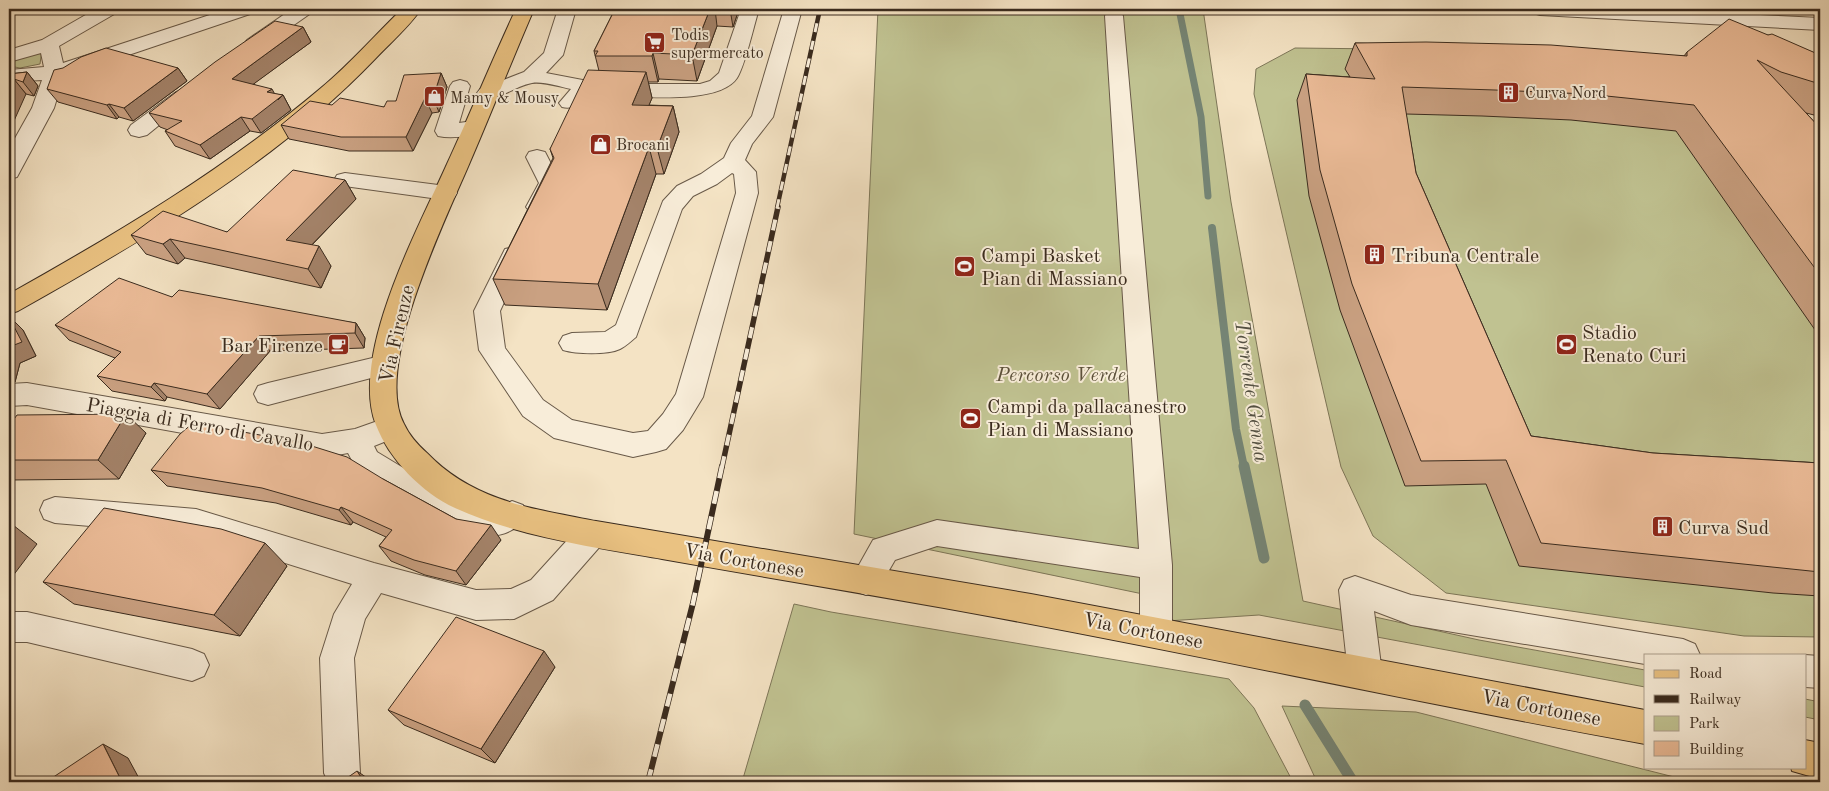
<svg xmlns="http://www.w3.org/2000/svg" width="1829" height="791" font-family="'Old Standard TT',serif">
<style>
.green{fill:#c0c291;stroke:#7d7658}
.lines{fill:none;stroke-linecap:round;stroke-linejoin:round}
.stream-far2{stroke:#758474;stroke-width:7}
.stream-far1{stroke:#758474;stroke-width:8}
.stream{stroke:#758474;stroke-width:11}
.minor-casing{stroke:#685948;stroke-width:2}
.major-casing{stroke:#3a2b1e;stroke-width:2}
.minor{fill:#f8edd9;fill-rule:evenodd}
.major{fill:#eac282;fill-rule:evenodd}
.rail-far2-casing{stroke:#3a2b1e;stroke-width:4.5}
.rail-far1-casing{stroke:#3a2b1e;stroke-width:5.5}
.rail-casing{stroke:#3a2b1e;stroke-width:6}
.rail-far2{stroke:#f8edd9;stroke-width:3;stroke-dasharray:9;stroke-linecap:butt}
.rail-far1{stroke:#f8edd9;stroke-width:4;stroke-dasharray:11;stroke-linecap:butt}
.rail{stroke:#f8edd9;stroke-width:4.5;stroke-dasharray:13;stroke-linecap:butt}
.wall{fill:#caa182;stroke:#3a2b1e}
.shaded-wall{fill:#a4836a;stroke:#3a2b1e}
.building{fill:#ebbb97;stroke:#3a2b1e}
.labels{text-anchor:middle;stroke-width:4;stroke-linejoin:round;paint-order:stroke}
.far-poi-label{font-size:16px;fill:#3a2b1e;stroke:#f8edd9;text-anchor:start}
.poi-label{font-size:20px;fill:#3a2b1e;stroke:#f8edd9;text-anchor:start}
.street-label{font-size:20px;fill:#3a2b1e;stroke:#f8edd9}
.park-label{font-size:20px;font-style:italic;fill:#5c513b;stroke:#f8edd9}
.water-label{font-size:21px;font-style:italic;fill:#535042;stroke:#f8edd9}
</style>
<rect width="100%" height="100%" fill="#f4e3c4"/>
<filter id="stains"><feTurbulence type="fractalNoise" baseFrequency=".004" numOctaves="4"/><feColorMatrix values="0 0 0 0 .2 0 0 0 0 .09 0 0 0 0 .02 0 0 0 .5 -.17"/></filter>
<radialGradient id="worn" r=".72"><stop offset=".6" stop-color="#630" stop-opacity="0"/><stop offset="1" stop-color="#630" stop-opacity=".3"/></radialGradient>
<g class="green">
<polygon points="878,9 1203,9 1231,202 1303,601 1479,640 1645,670 1645,687 1259,615 1167,621 1167,599 854,534"/>
<polygon points="1295,48 1475,50 1820,168 1820,637 1744,636 1446,593 1373,536 1341,467 1254,94 1256,69"/>
<polygon points="42,49 40,64 20,68 9,66 9,59"/>
<polygon points="794,604 831,612 1229,679 1254,708 1293,782 742,782"/>
<polygon points="1805,699 1820,702 1820,720 1805,717"/>
<polygon points="1282,706 1416,712 1694,782 1317,782"/>
</g>
<g class="lines">
<polyline class="stream-far2" points="1179,9 1201,117 1208,196"/>
<polyline class="stream-far1" points="1212,228 1236,429 1244,467"/>
<g class="stream">
<polyline points="1244,466 1264,558"/>
<polyline points="1305,705 1353,782"/>
</g>
<defs>
<g id="minor">
<polygon points="96,9 118,9 116,13 59,46 63,63 228,9 255,9 253,13 84,70 64,75 54,108 17,177 9,179 9,149 32,108 42,80 9,82 9,70 44,67 41,53 9,62 9,50 42,40"/>
<polygon points="292,9 313,9 311,13 261,48 254,50 247,48 244,44 247,40"/>
<path d="M558 9H576L563 55 546 73 593 82 596 86C588 98 577 111 562 107L559 103 571 89C560 87 543 81 532 83 514 86 499 102 480 97L477 93 480 89 524 72 544 53Z"/>
<path d="M741 9H759C754 25 745 66 737 78 719 105 642 96 612 96L605 94 602 90 605 86 612 84H700L710 81 719 73Z"/>
<path d="M784 9H802L773 117 752 144 745 160 756 172 758 193 703 397 683 430 666 449 656 452 633 457 554 438 523 416 479 350 474 311 505 249 514 247 523 249 526 255 500 311 505 348 543 400 572 420 633 433 648 431 663 414 676 394 736 193 734 174 732 173 717 184 693 196 682 209 636 337C631 341 626 346 620 349 607 355 576 354 563 350L559 343 563 336 572 333 605 332 616 325 663 201 677 186 701 174 724 158 731 143 752 116Z"/>
<polygon points="1531,9 1641,9 1820,18 1820,30 1540,15 1533,13"/>
<polygon points="1114,10 1121,12 1123,16 1172,565 1172,632 1168,643 1156,647 1144,643 1140,632 1140,577 937,546 895,560 877,591 866,595 855,591 850,581 873,540 937,520 1139,549 1105,16 1107,12"/>
<path d="M460 80 467 82 470 86 459 123 473 121 481 123 484 128 481 133C467 136 452 139 438 136L435 131 450 86 453 82Z"/>
<polygon points="183,90 190,92 193,96 190,100 147,135 139,137 131,135 128,130 131,125 176,92"/>
<polygon points="537,150 545,152 561,183 546,212 538,215 530,212 526,207 539,183 526,157 529,152"/>
<polygon points="345,173 446,186 454,188 457,193 454,198 446,200 337,185 334,180 337,175"/>
<polygon points="385,355 394,358 398,365 394,372 268,405 258,402 254,394 258,386 268,383"/>
<path d="M27 383 322 434 355 429 389 417 399 420 403 428 399 436 374 446 377 452 415 475 481 510 495 509 512 501 523 505 527 514C516 536 489 540 467 532L395 493 356 468 348 453 322 458 27 405 9 406V384Z"/>
<polygon points="55,497 196,509 374,563 476,590 511,589 531,580 581,525 592,521 603,525 607,534 603,543 553,600 514,619 476,620 381,593 365,619 354,658 360,773 356,782 328,782 324,773 320,658 334,614 352,584 196,535 55,523 44,519 40,510 44,501"/>
<polygon points="1355,576 1411,595 1683,639 1695,644 1700,655 1645,655 1645,664 1411,625 1374,611 1382,673 1377,684 1365,689 1353,684 1348,673 1339,590 1344,580"/>
<polygon points="9,612 27,612 192,649 204,654 209,665 204,676 192,681 27,642 9,642"/>
<polygon points="1805,655 1820,656 1820,688 1805,687"/>
</g>
<g id="major">
<path d="M402 9H421C409 27 390 43 375 59 274 164 144 240 18 311L9 314V294C118 233 225 169 321 88 350 64 375 35 402 9Z"/>
<path d="M516 9H534C512 60 492 111 470 162 446 219 373 366 404 424 409 435 418 445 427 453 473 501 533 509 596 521L1031 594 1645 710V744C1411 702 1178 650 944 608 850 591 756 576 662 559 593 547 520 537 455 508 422 493 389 459 376 425 349 356 418 229 447 164 471 112 492 60 516 9Z"/>
<polygon points="1805,740 1820,743 1820,779 1792,771 1791,767 1805,767"/>
</g>
</defs>
<use href="#minor" class="minor-casing"/>
<use href="#major" class="major-casing"/>
<use href="#minor" class="minor"/>
<use href="#major" class="major"/>
<defs>
<polyline id="rail-far2" points="777,208 820,9"/>
<polyline id="rail-far1" points="722,467 778,207"/>
<polyline id="rail" points="648,782 693,603 722,466"/>
</defs>
<use href="#rail-far2" class="rail-far2-casing"/>
<use href="#rail-far1" class="rail-far1-casing"/>
<use href="#rail" class="rail-casing"/>
<use href="#rail-far2" class="rail-far2"/>
<use href="#rail-far1" class="rail-far1"/>
<use href="#rail" class="rail"/>
</g>
<g class="wall">
<polygon points="615,9 739,9 733,27 717,26 697,81 659,79 658,82 648,82 652,98 649,105 673,106 679,132 664,174 656,174 607,310 505,305 493,279 553,158 550,149 599,71 594,51"/>
<polygon points="303,27 311,42 253,84 274,94 283,95 291,110 261,133 250,131 210,159 175,146 165,131 168,130 160,127 149,113"/>
<polygon points="1768,35 1820,55 1820,114 1818,116 1806,113 1820,128 1820,337 1676,131 1571,120 1482,116 1406,114 1416,173 1531,436 1653,453 1820,463 1820,596 1773,593 1519,566 1486,484 1405,486 1340,310 1309,196 1297,100 1306,74 1350,77 1345,69 1355,43 1684,56 1687,52"/>
<polygon points="178,68 187,81 133,121 119,117 117,119 58,102 47,89"/>
<polygon points="27,72 38,86 34,96 26,94 9,74"/>
<polygon points="441,73 447,87 439,112 432,113 413,151 349,151 289,139 281,125 384,107 396,101"/>
<polygon points="345,180 356,199 312,245 331,266 321,288 185,258 178,264 146,254 131,235 227,232"/>
<polygon points="172,297 356,323 365,338 364,348 270,351 220,409 167,397 165,401 112,391 97,376 115,358 69,340 55,325"/>
<polygon points="9,316 23,330 36,356 20,363 15,382 9,383"/>
<polygon points="9,426 146,433 119,479 9,480"/>
<polygon points="151,470 383,479 456,519 501,540 466,585 425,575 391,561 379,546 386,537 353,522 351,525 276,503 167,486"/>
<polygon points="287,566 240,636 74,604 43,582"/>
<polygon points="555,667 495,763 404,725 388,710"/>
</g>
<g class="shaded-wall">
<polygon points="710,9 715,9 717,26 697,81 692,55"/>
<polygon points="730,9 739,9 733,27"/>
<polygon points="303,27 311,42 240,94 232,79"/>
<polygon points="653,53 659,79 658,82 652,56"/>
<polygon points="178,68 187,81 133,121 124,108"/>
<polygon points="27,72 38,86 34,96 23,82"/>
<polygon points="646,72 652,98 638,131 632,105"/>
<polygon points="441,73 447,87 439,112 433,98"/>
<polygon points="14,79 26,94 9,132 9,91"/>
<polygon points="272,89 278,100 283,95 291,110 261,133 252,119 267,92"/>
<polygon points="425,98 432,113 413,151 406,137"/>
<polygon points="109,104 119,117 117,119 107,105"/>
<polygon points="673,106 679,132 664,174 657,148"/>
<polygon points="241,117 250,131 210,159 200,145"/>
<polygon points="649,147 656,174 607,310 598,284"/>
<polygon points="345,180 356,199 298,259 286,240"/>
<polygon points="170,239 185,258 178,264 163,244"/>
<polygon points="319,246 331,266 321,288 308,269"/>
<polygon points="9,316 23,330 36,356 20,363 15,382 9,376"/>
<polygon points="356,323 365,338 364,348 355,333"/>
<polygon points="259,336 270,351 220,409 207,394"/>
<polygon points="154,383 167,397 165,401 151,387"/>
<polygon points="126,414 146,433 119,479 98,460"/>
<polygon points="341,507 353,522 351,525 339,510"/>
<polygon points="13,525 37,544 9,581 9,530"/>
<polygon points="491,525 501,540 466,585 456,571"/>
<polygon points="265,543 287,566 240,636 214,615"/>
<polygon points="544,651 555,667 495,763 481,749"/>
<polygon points="103,744 128,758 141,782 122,782"/>
<polygon points="357,771 373,782 364,782"/>
</g>
<g class="building">
<polygon points="615,9 710,9 692,55 653,53 652,56 595,56 598,51 594,51"/>
<polygon points="1729,19 1768,35 1772,34 1820,55 1820,84 1781,72 1757,60 1820,128 1820,275 1694,105 1587,94 1495,90 1402,87 1416,173 1531,436 1653,453 1820,463 1820,572 1541,543 1506,460 1421,461 1352,284 1320,170 1306,74 1375,79 1355,43 1426,42 1551,45 1687,56 1687,52"/>
<polygon points="275,21 303,27 232,79 272,89 267,92 283,95 252,119 241,117 200,145 165,131 182,121 149,113 215,62"/>
<polygon points="106,48 178,68 124,108 109,104 107,105 47,89 54,70 63,68 81,57"/>
<polygon points="588,70 646,72 632,105 673,106 657,148 649,147 598,284 493,279 554,158 550,149"/>
<polygon points="27,72 23,82 14,79 9,91 9,74"/>
<polygon points="441,73 433,98 425,98 406,137 341,137 281,125 310,101 332,105 340,98 384,107 387,101 396,101 404,75"/>
<polygon points="293,170 345,180 286,240 319,246 308,269 170,239 163,244 131,235 163,211 227,232"/>
<polygon points="119,278 172,297 179,290 356,323 355,333 259,336 207,394 154,383 151,387 97,376 121,352 55,325"/>
<polygon points="9,317 22,342 9,347"/>
<polygon points="126,414 98,460 9,460 9,426 17,415"/>
<polygon points="193,423 299,442 347,457 383,479 456,519 491,525 456,571 414,560 379,546 392,530 341,507 339,510 262,488 151,470 180,434"/>
<polygon points="104,508 221,529 265,543 214,615 43,582"/>
<polygon points="9,525 13,525 9,530"/>
<polygon points="456,617 544,651 481,749 388,710"/>
<polygon points="103,744 122,782 46,782"/>
<polygon points="357,771 364,782 341,782"/>
</g>
<defs>
<symbol id="supermarket-square" viewBox="-11 -11 22 22"><rect x="-9" y="-9" width="18" height="18" rx="4" fill="#8f2418" stroke="#f8edd9"/><path d="M-6-5.5h2.5l.6 2H6L4.5 2H-2.5L-4.4-4H-6ZM-1.5 3.2a1.3 1.3 0 1 0 .1 0ZM3 3.2a1.3 1.3 0 1 0 .1 0Z" fill="#fff"/></symbol>
<symbol id="building-square" viewBox="-11 -11 22 22"><rect x="-9" y="-9" width="18" height="18" rx="4" fill="#8f2418" stroke="#f8edd9"/><path d="M-4-6H4V6H1V3H-1V6H-4ZM-2.5-4.3h1.7v1.8h-1.7ZM.8-4.3h1.7v1.8H.8ZM-2.5-1h1.7V.8h-1.7ZM.8-1h1.7V.8H.8Z" fill="#fff"/></symbol>
<symbol id="shop-square" viewBox="-11 -11 22 22"><rect x="-9" y="-9" width="18" height="18" rx="4" fill="#8f2418" stroke="#f8edd9"/><path d="M-5-2.5h2.3a2.7 3.5 0 0 1 5.4 0H5L5.5 6h-11ZM-1.5-2.5h3a1.5 2.3 0 0 0-3 0Z" fill="#fff"/></symbol>
<symbol id="stadium-square" viewBox="-11 -11 22 22"><rect x="-9" y="-9" width="18" height="18" rx="4" fill="#8f2418" stroke="#f8edd9"/><path d="M0-5a6.5 5 0 1 0 0 10a6.5 5 0 1 0 0-10ZM-3.5-1.8h7v3.6h-7Z" fill="#fff"/></symbol>
<symbol id="cafe-square" viewBox="-11 -11 22 22"><rect x="-9" y="-9" width="18" height="18" rx="4" fill="#8f2418" stroke="#f8edd9"/><path d="M-5.5-4.5H6V0H3Q3 3.5 0 3.5H-2.5Q-5.5 3.5-5.5 0ZM3-3.2v2h1.7v-2ZM-6 4.5H4V6H-6Z" fill="#fff"/></symbol>
</defs>
<g fill-rule="evenodd">
<use href="#supermarket-square" x="642" y="30" width="25" height="25"/>
<use href="#building-square" x="1496" y="80" width="25" height="25"/>
<use href="#shop-square" x="422" y="84" width="25" height="25"/>
<use href="#shop-square" x="588" y="132" width="25" height="25"/>
<use href="#building-square" x="1362" y="242" width="25" height="25"/>
<use href="#stadium-square" x="952" y="254" width="25" height="25"/>
<use href="#stadium-square" x="1554" y="332" width="25" height="25"/>
<use href="#cafe-square" x="326" y="332" width="25" height="25"/>
<use href="#stadium-square" x="958" y="406" width="25" height="25"/>
<use href="#building-square" x="1650" y="514" width="25" height="25"/>
</g>
<g class="labels">
<g class="far-poi-label">
<text x="671" y="40">Todis<tspan x="671" dy="18">supermercato</tspan></text>
<text x="1525" y="98">Curva Nord</text>
<text x="450" y="103">Mamy &amp; Mousy</text>
<text x="616" y="150">Brocani</text>
</g>
<g class="poi-label">
<text x="981" y="262">Campi Basket<tspan x="981" dy="23">Pian di Massiano</tspan></text>
<text x="1391" y="262">Tribuna Centrale</text>
<text x="1582" y="339">Stadio<tspan x="1582" dy="23">Renato Curi</tspan></text>
<text x="323" y="352" text-anchor="end">Bar Firenze</text>
<text x="987" y="413">Campi da pallacanestro<tspan x="987" dy="23">Pian di Massiano</tspan></text>
<text x="1678" y="534">Curva Sud</text>
</g>
<g class="street-label">
<text transform="translate(396 334) rotate(-77)" y="7">Via Firenze</text>
<text transform="translate(200 424) rotate(10)" y="7">Piaggia di Ferro di Cavallo</text>
<text transform="translate(744 560) rotate(10)" y="7">Via Cortonese</text>
<text transform="translate(1143 630) rotate(11)" y="7">Via Cortonese</text>
<text transform="translate(1541 707) rotate(11)" y="7">Via Cortonese</text>
</g>
<g class="park-label">
<text x="1061" y="381">Percorso Verde</text>
</g>
<g class="water-label">
<text transform="translate(1252 391) rotate(82)" y="7">Torrente Genna</text>
</g>
</g>
<rect width="1829" height="791" fill="none" stroke="#f4e3c4" stroke-width="30"/>
<rect x="10" y="10" width="1809" height="771" fill="none" stroke="#3a2b1e" stroke-width="2.5"/>
<rect x="15" y="15" width="1799" height="761" fill="none" stroke="#3a2b1e"/>
<rect x="1644" y="654" width="162" height="115" fill="#f8edd9" stroke="#ac9f8e"/>
<rect x="1654" y="670" width="25" height="8" fill="#eac282" stroke="#ac9f8e"/>
<text x="1689" y="678" font-size="15" fill="#3a2b1e">Road</text>
<rect x="1654" y="695" width="25" height="8" fill="#3a2b1e" stroke="#ac9f8e"/>
<text x="1689" y="704" font-size="15" fill="#3a2b1e">Railway</text>
<rect x="1654" y="716" width="25" height="15" fill="#c0c291" stroke="#ac9f8e"/>
<text x="1689" y="728" font-size="15" fill="#3a2b1e">Park</text>
<rect x="1654" y="741" width="25" height="15" fill="#ebbb97" stroke="#ac9f8e"/>
<text x="1689" y="754" font-size="15" fill="#3a2b1e">Building</text>
<rect width="100%" height="100%" filter="url(#stains)"/>
<rect width="100%" height="100%" fill="url(#worn)"/>
</svg>
